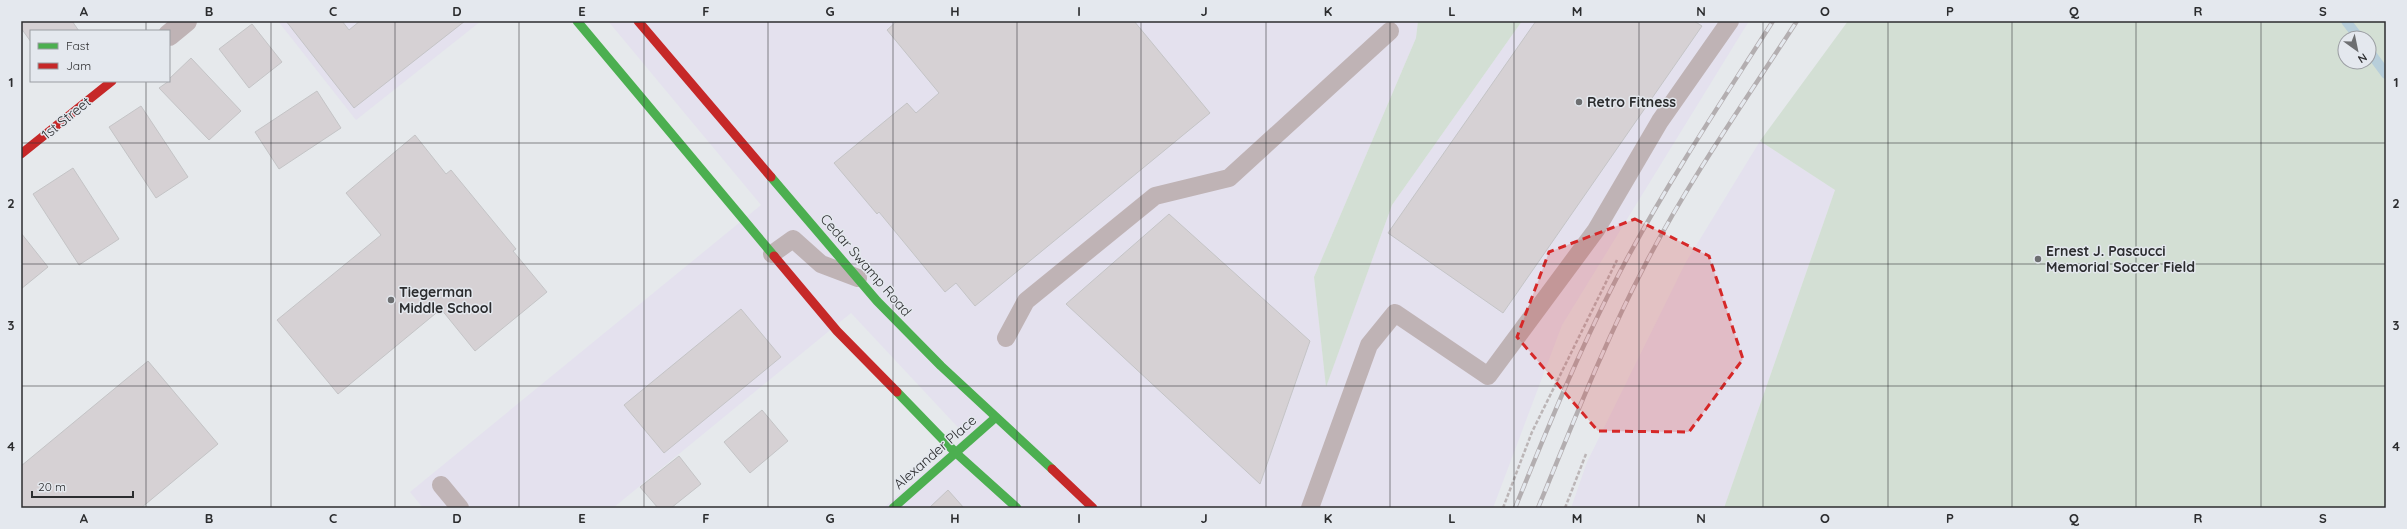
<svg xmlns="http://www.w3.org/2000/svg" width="2407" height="529" font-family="Quicksand,sans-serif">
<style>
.commercial{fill:#e4e1ee}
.green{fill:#d3dfd4;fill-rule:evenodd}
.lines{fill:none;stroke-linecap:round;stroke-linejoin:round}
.stream{stroke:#b7ceda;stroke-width:10}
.building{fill:#d6d1d4;stroke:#c4c4c6}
.path{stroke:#bbb5b6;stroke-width:2.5;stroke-dasharray:4 2;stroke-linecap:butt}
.lane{stroke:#bfb3b5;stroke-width:18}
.street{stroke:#bfb3b5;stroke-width:22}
.fast{stroke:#4caf50;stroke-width:9}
.jam{stroke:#c62828;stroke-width:9}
.rail-casing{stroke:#b3aeb0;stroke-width:4.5}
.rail{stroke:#e4e8ee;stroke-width:3;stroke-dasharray:9;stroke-linecap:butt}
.marked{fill:#d62828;fill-opacity:0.2;stroke:#d62828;stroke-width:3;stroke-dasharray:8 5;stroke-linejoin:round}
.grid{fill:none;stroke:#2c2d2f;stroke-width:1;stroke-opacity:0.55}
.poi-dot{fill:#6d6f71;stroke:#e4e8ee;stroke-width:1.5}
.labels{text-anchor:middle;stroke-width:3;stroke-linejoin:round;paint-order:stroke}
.poi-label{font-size:14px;font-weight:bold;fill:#2c2d2f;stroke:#e4e8ee;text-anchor:start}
.street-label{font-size:14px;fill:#2c2d2f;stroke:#e4e8ee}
.neatline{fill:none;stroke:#2c2d2f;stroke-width:1.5}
.grid-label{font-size:13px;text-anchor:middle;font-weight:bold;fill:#2c2d2f}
</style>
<rect width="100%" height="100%" fill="#e6e9ec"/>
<g class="commercial">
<polygon points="278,21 481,21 356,120"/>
<polygon points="608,21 1418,21 1416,38 1314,277 1326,386 1392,205 1522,21 1749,21 1562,325 1493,508 883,508 966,436 851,313 613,508 423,508 410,492 761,205"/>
<polygon points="1760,141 1835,190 1724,508 1571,508 1587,462 1686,262"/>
</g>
<g class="green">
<polygon points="1418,21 1522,21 1392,205 1326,387 1314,277 1416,38"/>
<path d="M1848 21H2386V508H1724L1835 190 1760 141ZM2345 38H2369V62H2345Z"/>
</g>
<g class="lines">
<g class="stream">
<polyline points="2346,21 2359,38"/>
<polyline points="2369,51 2386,74"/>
</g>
</g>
<g class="building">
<polygon points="21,21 72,21 79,31 31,31 31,42 21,28"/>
<polygon points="286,21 342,21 349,30 360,21 465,21 354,108"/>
<polygon points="897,21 1134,21 1210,113 975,306 956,283 945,292 879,212 877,214 834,163 907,103 916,113 939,93 887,30"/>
<polygon points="1536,21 1694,21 1702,26 1503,313 1388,233"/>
<polygon points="252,24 282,62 249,88 219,49"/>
<polygon points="191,58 241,111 209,140 159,88 169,81 169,79"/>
<polygon points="317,91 341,128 279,169 255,132"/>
<polygon points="141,106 188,177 156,198 109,127"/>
<polygon points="415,135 446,174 451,170 516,249 513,251 547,292 475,351 441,309 338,394 277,320 381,235 346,193"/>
<polygon points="73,168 119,239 79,265 33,194"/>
<polygon points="1169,214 1310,341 1260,484 1066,304"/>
<polygon points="21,233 48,267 21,289"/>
<polygon points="741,309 781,357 664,453 624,405"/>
<polygon points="148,361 218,444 141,508 24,508 21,505 21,466"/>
<polygon points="762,410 788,441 750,473 724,442"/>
<polygon points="679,456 701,484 671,508 658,508 640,487"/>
<polygon points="948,490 964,508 929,508"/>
</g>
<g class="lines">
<g class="path">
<polyline points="1503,508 1532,432 1617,260"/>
<polyline points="1565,508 1586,454"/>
</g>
<g class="lane">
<polyline points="772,254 793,239 821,264 858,278"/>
<polyline points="1006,338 1026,301 1155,196 1229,178 1390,31"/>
<polyline points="441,485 460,508"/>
<polyline points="1310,508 1369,345 1395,313 1488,376 1596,230 1660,121 1730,21"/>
</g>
<polyline class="street" points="169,35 186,21"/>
<g class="fast">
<polyline points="577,21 774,256"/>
<polyline points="771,177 877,301 941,366 1052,469"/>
<polyline points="897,392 956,453 1017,508"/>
<polyline points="893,508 995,418"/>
</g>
<g class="jam">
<polyline points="638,21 771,177"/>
<polyline points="21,154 112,81"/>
<polyline points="774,256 837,331 897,392"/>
<polyline points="1052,469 1093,508"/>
</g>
<defs>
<g id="rail">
<path d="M1515 508C1550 422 1585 336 1629 255 1673 174 1724 98 1773 21"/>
<path d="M1538 508C1572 426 1604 343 1645 265 1689 180 1745 101 1797 21"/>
</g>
</defs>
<use href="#rail" class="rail-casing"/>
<use href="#rail" class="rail"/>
</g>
<path class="marked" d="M1635 219 1709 256 1743 359 1689 432 1598 431 1517 337 1549 252Z"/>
<path class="grid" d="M146 21V31M271 21V508M395 21V508M519 21V508M644 21V508M768 21V508M893 21V508M1017 21V508M1141 21V508M1266 21V508M1390 21V508M1514 21V508M1639 21V508M1763 21V508M1888 21V508M2012 21V508M2136 21V508M2261 21V508M146 81V508M21 143H2386M21 264H2386M21 386H2386"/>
<g class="poi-dot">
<circle cx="1579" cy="102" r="4"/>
<circle cx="2038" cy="259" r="4"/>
<circle cx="391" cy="300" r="4"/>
</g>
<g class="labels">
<g class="poi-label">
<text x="1587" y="107">Retro Fitness</text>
<text x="2046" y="256">Ernest J. Pascucci<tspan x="2046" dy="16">Memorial Soccer Field</tspan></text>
<text x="399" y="297">Tiegerman<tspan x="399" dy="16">Middle School</tspan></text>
</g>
<g class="street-label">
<text transform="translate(66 118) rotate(-39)" y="5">1st Street</text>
<text transform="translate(866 265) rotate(49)" y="5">Cedar Swamp Road</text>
<text transform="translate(935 452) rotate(-41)" y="5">Alexander Place</text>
</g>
</g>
<rect width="2407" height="529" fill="none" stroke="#e4e8ee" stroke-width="44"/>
<rect x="30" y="30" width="140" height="52" fill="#e4e8ee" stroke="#9a9da2"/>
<rect x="38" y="43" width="20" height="6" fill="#4caf50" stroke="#9a9da2"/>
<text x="66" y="50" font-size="12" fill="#2c2d2f">Fast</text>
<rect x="38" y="63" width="20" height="6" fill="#c62828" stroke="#9a9da2"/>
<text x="66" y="70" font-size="12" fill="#2c2d2f">Jam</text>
<g transform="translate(2357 50) rotate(147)"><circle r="19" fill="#e4e8ee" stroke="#9a9da2"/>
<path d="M0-3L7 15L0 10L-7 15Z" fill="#6d6f71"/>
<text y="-6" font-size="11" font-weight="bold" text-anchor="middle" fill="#2c2d2f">N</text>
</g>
<path d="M32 491v6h101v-6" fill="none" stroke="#2c2d2f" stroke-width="2"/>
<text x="38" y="491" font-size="12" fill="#2c2d2f" stroke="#e4e8ee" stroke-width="3" paint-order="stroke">20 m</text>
<rect x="22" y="22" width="2363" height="485" class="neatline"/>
<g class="grid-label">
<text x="84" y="16">A</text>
<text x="209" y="16">B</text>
<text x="333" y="16">C</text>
<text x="457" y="16">D</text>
<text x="582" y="16">E</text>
<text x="706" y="16">F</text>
<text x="830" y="16">G</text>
<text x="955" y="16">H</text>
<text x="1079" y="16">I</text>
<text x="1204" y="16">J</text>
<text x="1328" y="16">K</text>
<text x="1452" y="16">L</text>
<text x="1577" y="16">M</text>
<text x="1701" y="16">N</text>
<text x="1825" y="16">O</text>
<text x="1950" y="16">P</text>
<text x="2074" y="16">Q</text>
<text x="2198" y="16">R</text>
<text x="2323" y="16">S</text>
<text x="11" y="87">1</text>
<text x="2396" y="87">1</text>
<text x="11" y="208">2</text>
<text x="2396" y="208">2</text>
<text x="11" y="330">3</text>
<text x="2396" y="330">3</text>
<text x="11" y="451">4</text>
<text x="2396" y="451">4</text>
<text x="84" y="523">A</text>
<text x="209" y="523">B</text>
<text x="333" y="523">C</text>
<text x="457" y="523">D</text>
<text x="582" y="523">E</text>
<text x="706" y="523">F</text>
<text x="830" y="523">G</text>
<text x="955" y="523">H</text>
<text x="1079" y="523">I</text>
<text x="1204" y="523">J</text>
<text x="1328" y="523">K</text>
<text x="1452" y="523">L</text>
<text x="1577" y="523">M</text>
<text x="1701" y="523">N</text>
<text x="1825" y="523">O</text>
<text x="1950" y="523">P</text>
<text x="2074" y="523">Q</text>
<text x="2198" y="523">R</text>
<text x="2323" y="523">S</text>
</g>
</svg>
